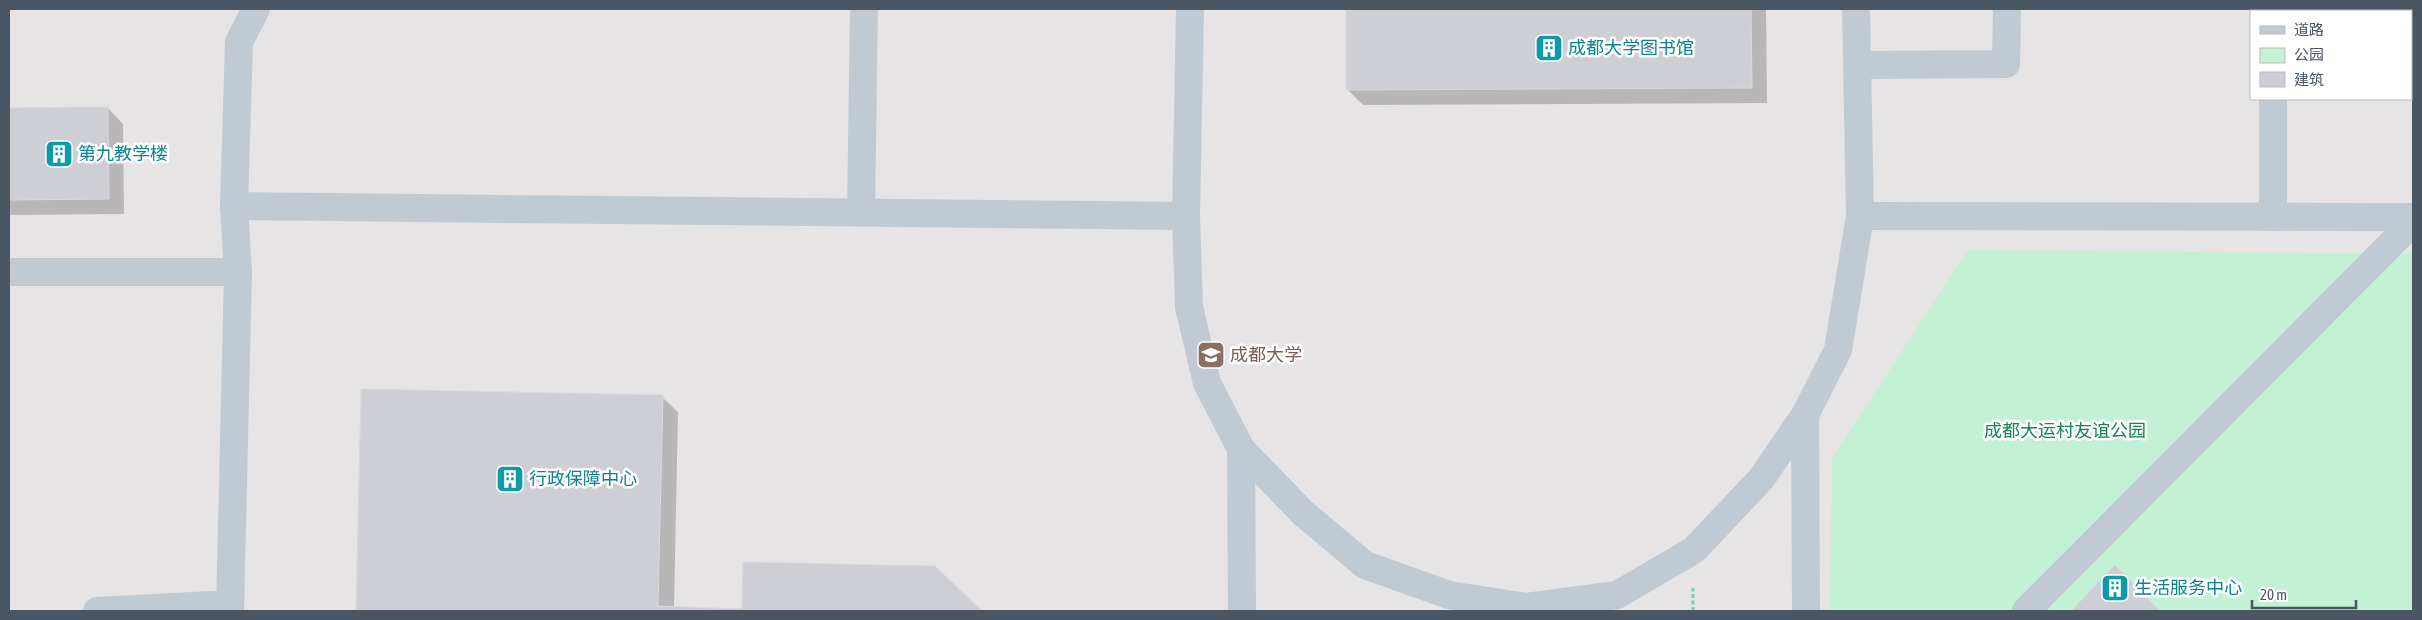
<svg xmlns="http://www.w3.org/2000/svg" width="2422" height="620" font-family="'Asap Condensed','Noto Sans SC',sans-serif">
<style>
.education{fill:#e6e4e5;fill-rule:evenodd}
.green{fill:#c3f1d5}
.shadow{fill:#0003}
.building{fill:#cdcfd5;stroke:#d7d9de}
.lines{fill:none;stroke-linecap:round;stroke-linejoin:round}
.path{stroke:#7ad0a6;stroke-width:3;stroke-dasharray:4 2.5;stroke-linecap:butt}
.minor{stroke:#c1cad2;stroke-width:28}
.labels{text-anchor:middle;stroke-width:5;stroke-linejoin:round;paint-order:stroke}
.culture-label{font-size:18px;fill:#0d838f;stroke:#fff;text-anchor:start}
.education-label{font-size:18px;fill:#785e54;stroke:#fff;text-anchor:start}
.park-label{font-size:18px;fill:#17864f;stroke:#fff}
</style>
<rect width="100%" height="100%" fill="#f5f3f3"/>
<path class="education" d="M9 9H2413V611H9ZM2251 11H2411V99H2251Z"/>
<polygon class="green" points="1968,250 2413,254 2413,611 1830,611 1832,458"/>
<g class="shadow">
<polygon points="1347,9 1766,9 1767,103 1363,105 1348,90"/>
<polygon points="2367,9 2413,9 2413,100 2381,99 2411,99 2411,11 2367,11"/>
<polygon points="108,108 123,124 124,214 9,215 9,109"/>
<polygon points="362,390 662,397 678,412 674,608 743,610 934,567 980,611 357,611"/>
<polygon points="2115,567 2159,611 2072,611"/>
</g>
<g class="building">
<polygon points="1346,9 1751,9 1752,88 1346,90"/>
<polygon points="2366,9 2413,9 2413,86 2411,86 2411,11 2366,11"/>
<polygon points="108,107 109,199 9,200 9,108"/>
<polygon points="361,389 663,395 658,606 742,609 743,562 935,566 982,611 356,611"/>
<polygon points="2115,565 2160,611 2071,611"/>
</g>
<g class="lines">
<polyline class="path" points="1693,611 1693,588"/>
<g class="minor">
<polyline points="1190,9 1186,216 1189,307 1207,383 1241,449 1303,513 1365,565 1449,595 1526,607 1617,595 1694,550 1761,479 1805,415 1838,350 1860,216 1856,9"/>
<polyline points="2272,9 2272,11"/>
<polyline points="1857,65 2006,64 2007,9"/>
<polyline points="2273,99 2273,217"/>
<polyline points="234,206 1186,216"/>
<polyline points="861,212 864,9"/>
<polyline points="1860,216 2413,217"/>
<polyline points="9,272 238,272"/>
<polyline points="1805,415 1806,611"/>
<polyline points="1241,449 1242,611"/>
<polyline points="97,611 230,604"/>
<polyline points="230,611 238,272 234,206 239,42 256,9"/>
<polyline points="2026,611 2413,222"/>
</g>
</g>
<defs>
<symbol id="building-square" viewBox="-11 -11 22 22"><rect x="-9" y="-9" width="18" height="18" rx="4" fill="#0f9aa8" stroke="#fff"/><path d="M-4-6H4V6H1V3H-1V6H-4ZM-2.5-4.3h1.7v1.8h-1.7ZM.8-4.3h1.7v1.8H.8ZM-2.5-1h1.7V.8h-1.7ZM.8-1h1.7V.8H.8Z" fill="#fff"/></symbol>
<symbol id="university-square" viewBox="-11 -11 22 22"><rect x="-9" y="-9" width="18" height="18" rx="4" fill="#8d6e63" stroke="#fff"/><path d="M0-5L7-2L0 1L-7-2ZM-4 1L0 2.5L4 1V4Q0 6-4 4Z" fill="#fff"/></symbol>
</defs>
<g fill-rule="evenodd">
<use href="#building-square" x="1533" y="32" width="32" height="32"/>
<use href="#building-square" x="43" y="138" width="32" height="32"/>
<use href="#university-square" x="1195" y="339" width="32" height="32"/>
<use href="#building-square" x="494" y="463" width="32" height="32"/>
<use href="#building-square" x="2099" y="572" width="32" height="32"/>
</g>
<g class="labels">
<g class="culture-label">
<text x="1568" y="54">成都大学图书馆</text>
<text x="78" y="160">第九教学楼</text>
<text x="529" y="485">行政保障中心</text>
<text x="2134" y="594">生活服务中心</text>
</g>
<g class="education-label">
<text x="1230" y="361">成都大学</text>
</g>
<g class="park-label">
<text x="2065" y="437">成都大运村友谊公园</text>
</g>
</g>
<rect width="2422" height="620" fill="none" stroke="#4a5661" stroke-width="20"/>
<rect x="2250" y="10" width="162" height="90" fill="#ffffff" stroke="#b7bbc0"/>
<rect x="2260" y="26" width="25" height="8" fill="#c1cad2" stroke="#b7bbc0"/>
<text x="2294" y="35" font-size="15" fill="#4a5661">道路</text>
<rect x="2260" y="48" width="25" height="15" fill="#c3f1d5" stroke="#b7bbc0"/>
<text x="2294" y="60" font-size="15" fill="#4a5661">公园</text>
<rect x="2260" y="72" width="25" height="15" fill="#cdcfd5" stroke="#b7bbc0"/>
<text x="2294" y="85" font-size="15" fill="#4a5661">建筑</text>
<path d="M2252 600v8h104v-8" fill="none" stroke="#4a5661" stroke-width="2.5"/>
<text x="2260" y="600" font-size="15" fill="#4a5661" stroke="#ffffff" stroke-width="4" paint-order="stroke">20 m</text>
</svg>
